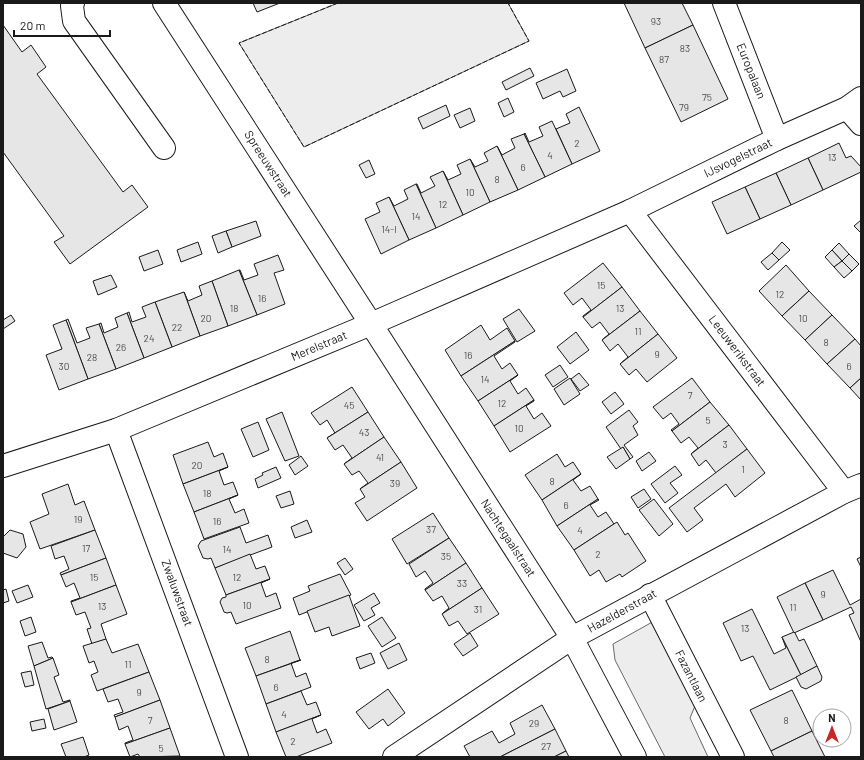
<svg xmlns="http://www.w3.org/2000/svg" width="864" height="760" font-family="Barlow,sans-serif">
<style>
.built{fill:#ededed;stroke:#6a6a6a}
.building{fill:#e6e6e6;stroke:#1a1a1a}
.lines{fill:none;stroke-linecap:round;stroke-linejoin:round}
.street-casing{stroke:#1a1a1a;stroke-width:24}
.street{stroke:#fff;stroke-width:22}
.fence{stroke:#1a1a1a;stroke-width:1;stroke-dasharray:5 2;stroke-linecap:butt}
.labels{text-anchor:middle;stroke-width:3;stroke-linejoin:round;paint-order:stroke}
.number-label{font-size:10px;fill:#4d4d4d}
.street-label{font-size:12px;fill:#1a1a1a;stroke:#fff}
</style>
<rect width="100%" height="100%" fill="#fff"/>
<g class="built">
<polygon points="338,3 508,3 529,41 304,147 239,43"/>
<polygon points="656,620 697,701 690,718 708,757 665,757 615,660 613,644"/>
</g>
<g class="building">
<polygon points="253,3 280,3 257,12"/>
<polygon points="624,3 682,3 693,25 645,48"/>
<polygon points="3,25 22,52 31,45 46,67 37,74 123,192 132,185 148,207 70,264 54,242 64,236 3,152"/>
<polygon points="693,25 728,99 681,122 645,48"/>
<polygon points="530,68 534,76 506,90 502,82"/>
<polygon points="567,69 576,91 563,97 560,91 543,99 536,83"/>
<polygon points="508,98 514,112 504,117 498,103"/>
<polygon points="446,105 450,116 423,129 418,118"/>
<polygon points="579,107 600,151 572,164 556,129 570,123 566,114"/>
<polygon points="470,108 475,121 460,128 454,115"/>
<polygon points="552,121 572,164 545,177 524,134 525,133 529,142 543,136 539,127"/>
<polygon points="524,134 545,177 518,190 497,146 502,155 515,148 511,139"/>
<polygon points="839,143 846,158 851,156 861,167 861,172 823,190 808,158"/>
<polygon points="497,146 518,190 490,202 470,159 475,167 488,161 484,153"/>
<polygon points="808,158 823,190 791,205 776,173"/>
<polygon points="470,159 490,202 463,215 443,171 448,180 461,174 457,165"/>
<polygon points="369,160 375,174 366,178 359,165"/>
<polygon points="443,171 463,215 436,228 416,184 417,184 421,193 435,186 430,177"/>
<polygon points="776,173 791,205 760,219 745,187"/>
<polygon points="416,184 436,228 409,240 389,197 394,206 408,199 404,190"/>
<polygon points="745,187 760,219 727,234 712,202"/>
<polygon points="389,197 409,240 381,254 365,219 380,212 376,203"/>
<polygon points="861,220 861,233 854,226"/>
<polygon points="256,221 261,236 232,247 226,231"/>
<polygon points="226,231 232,247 218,253 212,236"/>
<polygon points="198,242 202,254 181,262 177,250"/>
<polygon points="782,242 790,250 779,260 772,253"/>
<polygon points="839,243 849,254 842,261 832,250"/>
<polygon points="158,250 163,264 144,271 139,257"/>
<polygon points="832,250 842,261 834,267 825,257"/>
<polygon points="772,253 779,260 768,270 761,262"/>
<polygon points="849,254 859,264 852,271 842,261"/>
<polygon points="278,255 284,270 274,273 285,304 257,315 239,270 240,270 244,280 258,275 254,264"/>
<polygon points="842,261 852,271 844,278 834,267"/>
<polygon points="603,263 622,287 583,317 583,316 591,310 582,298 573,305 564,293"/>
<polygon points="786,265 809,291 782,316 759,291"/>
<polygon points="239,270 257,315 228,326 212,281"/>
<polygon points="111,275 117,287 98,295 93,281"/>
<polygon points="212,281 228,326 200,336 184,292 188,301 202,295 199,286"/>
<polygon points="622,287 640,311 602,340 609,334 600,322 592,328 583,317"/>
<polygon points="809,291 832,315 805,340 782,316"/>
<polygon points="184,292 200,336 172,347 155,302"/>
<polygon points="155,302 172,347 144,358 127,313 129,312 132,322 146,317 142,307"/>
<polygon points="519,309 535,331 517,342 503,319"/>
<polygon points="640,311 658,334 620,364 628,357 618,344 610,351 602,340"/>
<polygon points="127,313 144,358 116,369 99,324 101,323 104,333 118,327 115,318"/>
<polygon points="11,315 15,321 3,329 3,320"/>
<polygon points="832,315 855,339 827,364 805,340"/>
<polygon points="68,319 77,343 90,338 86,328 99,324 116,369 88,379 66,320"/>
<polygon points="66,320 88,379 59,390 46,355 62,349 53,325"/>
<polygon points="481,325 490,340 507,328 515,341 461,376 445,350"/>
<polygon points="576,332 589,350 570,364 557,347"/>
<polygon points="658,334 677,358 647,382 636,369 629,375 620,364"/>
<polygon points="855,339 861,346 861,378 850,388 827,364"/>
<polygon points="515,341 515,342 494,356 502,369 510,363 518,375 478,401 461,376"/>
<polygon points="560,365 568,377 553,387 545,375"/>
<polygon points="579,373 589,385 580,391 571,379"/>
<polygon points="518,375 510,381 518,394 526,388 534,400 494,426 478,401"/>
<polygon points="570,378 580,394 564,405 554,389"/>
<polygon points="692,378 710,402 672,431 671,430 679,424 671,413 663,419 653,407"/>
<polygon points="861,378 861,400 850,388"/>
<polygon points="352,387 368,412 327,438 335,433 327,420 320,425 311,413"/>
<polygon points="615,392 624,404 611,414 602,402"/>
<polygon points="534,400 534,401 526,406 534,419 542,413 551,426 510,452 494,426"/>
<polygon points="710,402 729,425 691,454 698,448 689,437 681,443 672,431"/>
<polygon points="629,410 638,422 633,426 638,435 624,445 633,457 630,459 623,447 621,449 606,427"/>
<polygon points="282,412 299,456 285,461 266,419"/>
<polygon points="368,412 384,437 344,464 352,458 343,445 335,450 327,438"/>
<polygon points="258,422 269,450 253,457 241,429"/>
<polygon points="729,425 747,449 716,473 706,460 699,466 691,454"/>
<polygon points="384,437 401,462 360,489 368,483 359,471 352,475 344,464"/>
<polygon points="208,442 214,457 223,453 228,467 183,484 173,455"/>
<polygon points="623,447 630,459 616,469 607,457"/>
<polygon points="747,449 765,473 735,497 726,484 694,508 703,520 687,532 669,508"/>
<polygon points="649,452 656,461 642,471 636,461"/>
<polygon points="557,454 565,467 573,462 581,474 542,500 525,475"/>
<polygon points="301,456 308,466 295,475 289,465"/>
<polygon points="401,462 417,488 367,521 355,503 365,497 360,489"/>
<polygon points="675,466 682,475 670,483 678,493 665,503 651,484"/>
<polygon points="228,467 219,471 224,485 233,482 238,495 194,512 183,484"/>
<polygon points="276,467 281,478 258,488 255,479 263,475 262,473"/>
<polygon points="581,474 573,480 581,491 590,486 598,499 557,526 542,500"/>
<polygon points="68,484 75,505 84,501 95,530 40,549 30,522 49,514 42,494"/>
<polygon points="644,489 651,499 638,508 631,497"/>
<polygon points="290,491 294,504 281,508 276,496"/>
<polygon points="238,495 229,499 235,513 244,509 249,523 204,539 194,512"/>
<polygon points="598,499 599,500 590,505 598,517 606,512 614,524 574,550 557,526"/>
<polygon points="654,499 673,524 659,536 639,510"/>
<polygon points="433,513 449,538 407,564 392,539"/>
<polygon points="307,520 312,532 295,538 291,527"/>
<polygon points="617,522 625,535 628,533 646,561 622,577 620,574 606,582 599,570 590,576 574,550"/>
<polygon points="240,527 246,543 268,535 272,547 215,568 211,558 208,559 203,558 198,546 201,541"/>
<polygon points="10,530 23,534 26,547 17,558 3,553 3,537"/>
<polygon points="95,530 106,558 61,575 60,573 69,569 64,556 55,559 51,546"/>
<polygon points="449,538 466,563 425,590 425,589 433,583 425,571 416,577 409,564"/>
<polygon points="250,554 256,569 265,566 270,579 226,595 215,568"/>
<polygon points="861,557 861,567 857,559"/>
<polygon points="106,558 116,585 71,602 71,601 80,598 74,583 66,587 61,575"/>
<polygon points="345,558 353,569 345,575 337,563"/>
<polygon points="466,563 482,588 442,614 449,608 442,596 433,601 425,590"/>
<polygon points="833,570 850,605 861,599 861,642 849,615 854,613 851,607 823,620 805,583"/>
<polygon points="340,574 351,595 299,615 293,598 310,591 308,586"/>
<polygon points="270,579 261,583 266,597 276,593 281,608 236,624 231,612 227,613 224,612 220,602 222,598 226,597 226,595"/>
<polygon points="805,583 823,620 794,633 777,597"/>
<polygon points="28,585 33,597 17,603 12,591"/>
<polygon points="116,585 127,614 101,624 106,639 92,644 87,629 91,628 85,612 76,615 71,602"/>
<polygon points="482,588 499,614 467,634 458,621 449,626 442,614"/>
<polygon points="6,589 9,601 3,603 3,590"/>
<polygon points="374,593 380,603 371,608 375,615 364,621 354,605"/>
<polygon points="349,595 360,626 332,636 329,627 315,632 307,611"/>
<polygon points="752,609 774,654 786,648 782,637 801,675 770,690 753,656 741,661 723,623"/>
<polygon points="31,617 36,632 25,636 20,621"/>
<polygon points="382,617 396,638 382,647 368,626"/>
<polygon points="290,631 300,660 256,676 245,648"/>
<polygon points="794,632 795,633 799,641 804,639 817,666 801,675 782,637"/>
<polygon points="470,633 478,646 463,656 454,644"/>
<polygon points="106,639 112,653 138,644 149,672 97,691 91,675 98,672 94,661 89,663 83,646"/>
<polygon points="42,642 48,658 52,657 53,658 34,666 28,646"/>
<polygon points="399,643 407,660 388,669 380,653"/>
<polygon points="371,653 375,663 360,669 356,658"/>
<polygon points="53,658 59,675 54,677 63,702 70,700 70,701 46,709 34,666"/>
<polygon points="301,660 291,663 296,677 306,673 311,687 266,704 256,676"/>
<polygon points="817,666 822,677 821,681 806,689 801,687 796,677"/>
<polygon points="31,671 34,685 25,687 21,673"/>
<polygon points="149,672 160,700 115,717 114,715 123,712 118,699 108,702 103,689"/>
<polygon points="388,689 405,713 388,726 383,719 369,729 356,712"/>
<polygon points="792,690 812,731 771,751 750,710"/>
<polygon points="301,691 307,705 316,702 321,715 276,732 266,704"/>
<polygon points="160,700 170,728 125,744 125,743 133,740 128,726 119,730 115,717"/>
<polygon points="70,701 77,722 54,730 48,709"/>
<polygon points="542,705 555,729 500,757 470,757 464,746 492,731 499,743 515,734 510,723"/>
<polygon points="321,715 312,719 317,733 326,729 332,743 296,757 286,757 276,732"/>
<polygon points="44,719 46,728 32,731 30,722"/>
<polygon points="170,728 180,756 140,757 138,754 130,757 125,744"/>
<polygon points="555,729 566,751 554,757 500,757"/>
<polygon points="812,731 825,757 774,757 771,751"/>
<polygon points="83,737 89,755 84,757 66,757 61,744"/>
<polygon points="566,751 569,757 554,757"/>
</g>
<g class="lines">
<defs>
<g id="street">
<polyline points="73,3 72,6 74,21 164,148"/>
<polyline points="164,3 371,324 572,638 635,757"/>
<polyline points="724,3 777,139"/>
<polyline points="847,108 861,124"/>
<polyline points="630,211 844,492"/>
<polyline points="116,430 237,757"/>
<polyline points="3,466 116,430 371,324 630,211 777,139 847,108 861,98"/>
<polyline points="650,595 733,757"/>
<polyline points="394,757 572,638 844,492 861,485"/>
</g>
</defs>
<use href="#street" class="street-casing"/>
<use href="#street" class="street"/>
<polyline class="fence" points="338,3 239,43 304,147 529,41 508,3"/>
</g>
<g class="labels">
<g class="number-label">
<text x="656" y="25">93</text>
<text x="685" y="52">83</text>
<text x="664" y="63">87</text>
<text x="707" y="101">75</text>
<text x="684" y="111">79</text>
<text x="577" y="147">2</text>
<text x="550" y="159">4</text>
<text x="832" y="161">13</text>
<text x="523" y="171">6</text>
<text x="497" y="183">8</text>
<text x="470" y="196">10</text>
<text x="443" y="208">12</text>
<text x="416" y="220">14</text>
<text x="389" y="233">14-I</text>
<text x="601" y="289">15</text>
<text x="780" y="298">12</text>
<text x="262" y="302">16</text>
<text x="234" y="312">18</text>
<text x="620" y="312">13</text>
<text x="206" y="322">20</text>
<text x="803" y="322">10</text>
<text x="177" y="331">22</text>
<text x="638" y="335">11</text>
<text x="149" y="342">24</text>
<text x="826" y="346">8</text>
<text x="121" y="351">26</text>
<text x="657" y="358">9</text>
<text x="468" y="359">16</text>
<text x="92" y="361">28</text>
<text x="64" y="370">30</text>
<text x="849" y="370">6</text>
<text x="485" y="383">14</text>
<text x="690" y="399">7</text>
<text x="502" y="407">12</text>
<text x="349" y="409">45</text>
<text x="708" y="424">5</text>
<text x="519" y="432">10</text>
<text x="364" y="436">43</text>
<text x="725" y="448">3</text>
<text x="380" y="461">41</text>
<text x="197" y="469">20</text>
<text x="743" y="473">1</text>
<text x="552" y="485">8</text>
<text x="395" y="487">39</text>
<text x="207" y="497">18</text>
<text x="566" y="509">6</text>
<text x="78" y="523">19</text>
<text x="217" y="525">16</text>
<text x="431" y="533">37</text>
<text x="580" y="534">4</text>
<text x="86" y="552">17</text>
<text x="227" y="553">14</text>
<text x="598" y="558">2</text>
<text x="446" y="560">35</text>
<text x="94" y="581">15</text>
<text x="237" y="581">12</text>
<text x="462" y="587">33</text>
<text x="823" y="598">9</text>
<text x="247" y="609">10</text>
<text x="102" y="610">13</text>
<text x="793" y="611">11</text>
<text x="478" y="613">31</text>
<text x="745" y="632">13</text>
<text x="267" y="663">8</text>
<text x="128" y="668">11</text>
<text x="276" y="691">6</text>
<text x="139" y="696">9</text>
<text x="284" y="718">4</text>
<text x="150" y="724">7</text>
<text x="786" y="724">8</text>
<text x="534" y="727">29</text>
<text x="293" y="745">2</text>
<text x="546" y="750">27</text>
<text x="161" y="752">5</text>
</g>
<g class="street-label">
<text transform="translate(751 71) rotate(68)" y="4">Europalaan</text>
<text transform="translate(738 158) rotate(-26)" y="4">IJsvogelstraat</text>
<text transform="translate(268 164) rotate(57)" y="4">Spreeuwstraat</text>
<text transform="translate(319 346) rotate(-23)" y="4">Merelstraat</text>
<text transform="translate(737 351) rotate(53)" y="4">Leeuwerikstraat</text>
<text transform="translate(508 538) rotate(57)" y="4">Nachtegaalstraat</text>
<text transform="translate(177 593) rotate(70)" y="4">Zwaluwstraat</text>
<text transform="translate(622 611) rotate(-29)" y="4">Hazelderstraat</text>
<text transform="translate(691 676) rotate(63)" y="4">Fazantlaan</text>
</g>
</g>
<rect width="864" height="760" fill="none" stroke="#1a1a1a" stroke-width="8"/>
<g transform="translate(832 728)"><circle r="19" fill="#ffffff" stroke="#a3a3a3"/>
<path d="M0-3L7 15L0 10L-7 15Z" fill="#c62828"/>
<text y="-6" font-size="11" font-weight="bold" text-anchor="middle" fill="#1a1a1a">N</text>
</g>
<path d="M14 30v6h96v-6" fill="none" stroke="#1a1a1a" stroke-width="2"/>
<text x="20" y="30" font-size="12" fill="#1a1a1a" stroke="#ffffff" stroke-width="3" paint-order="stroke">20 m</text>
</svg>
